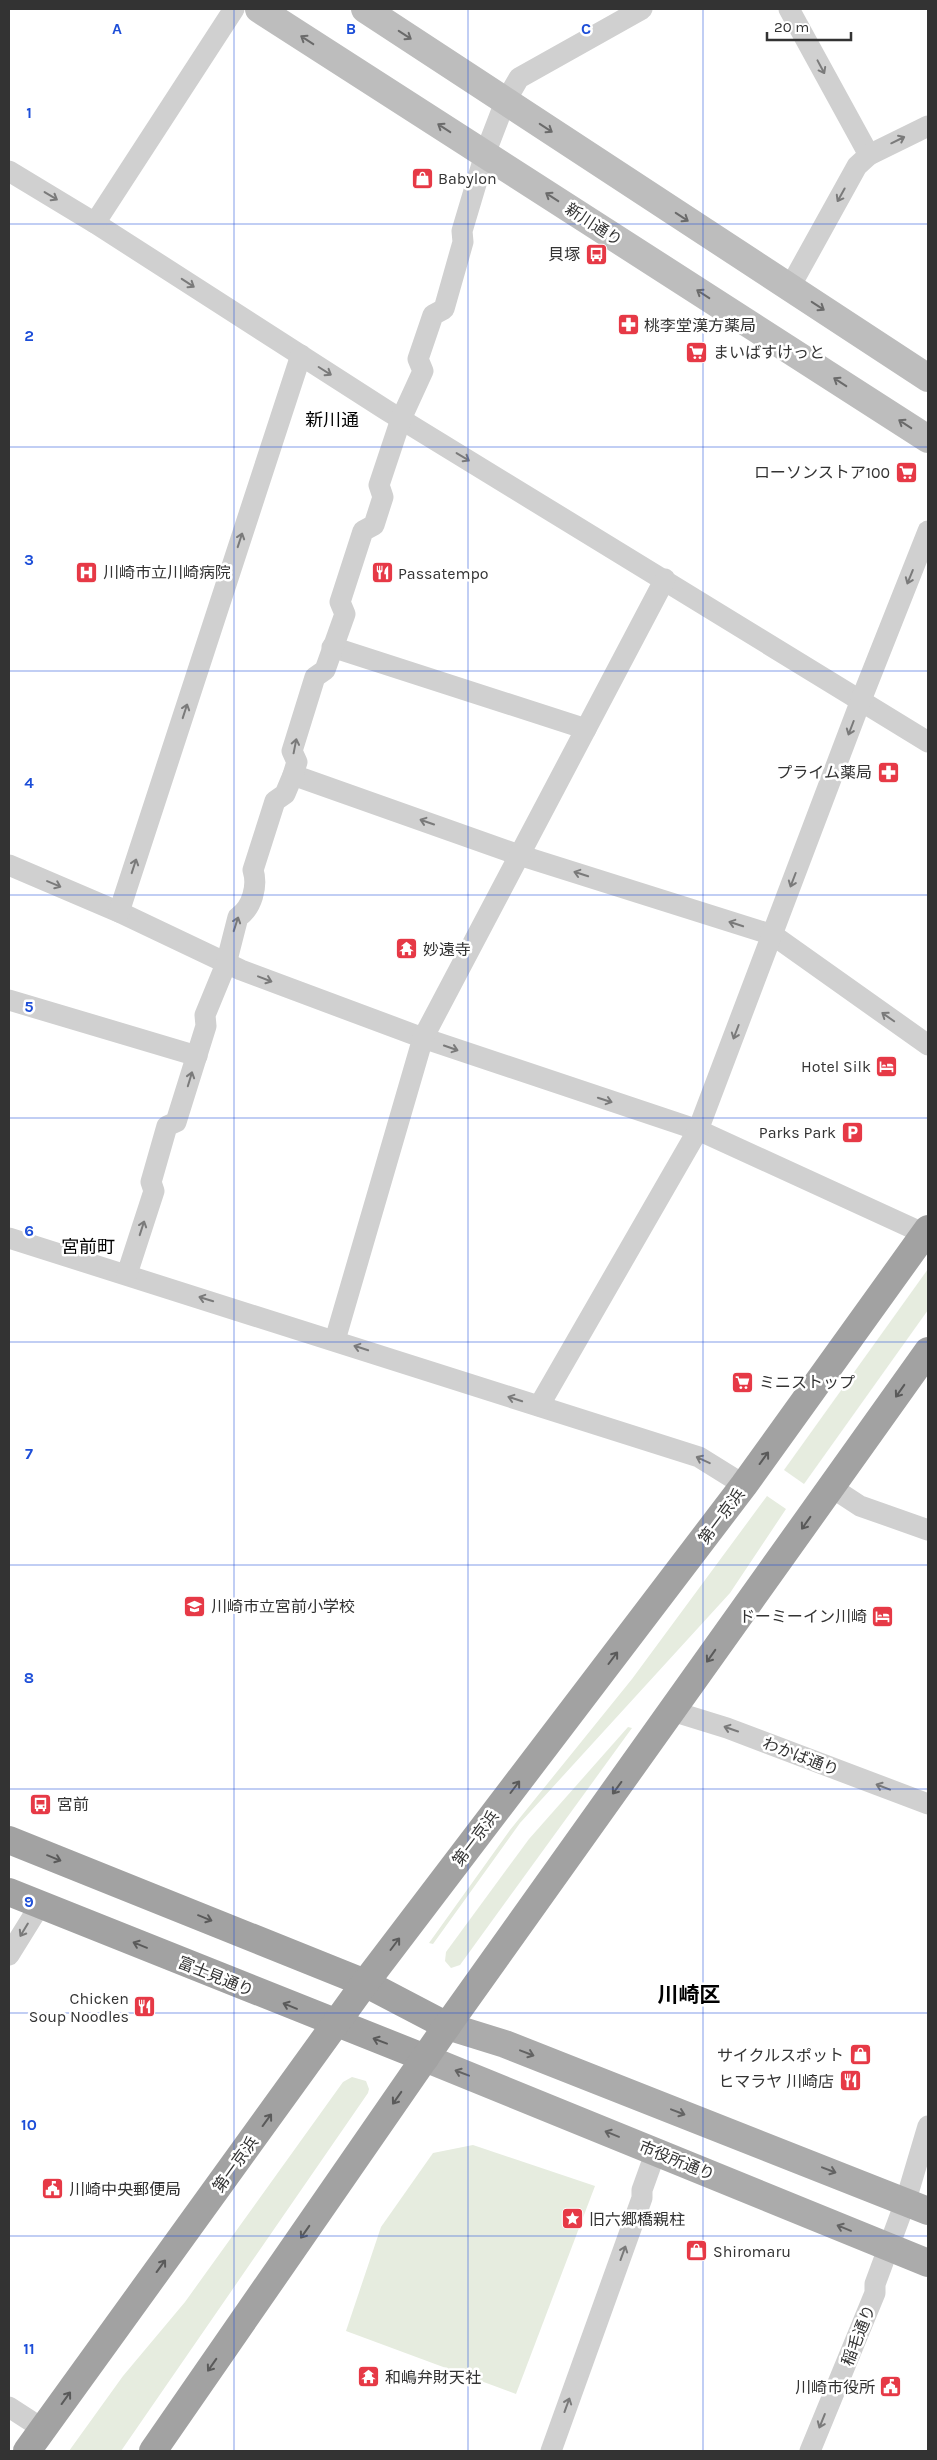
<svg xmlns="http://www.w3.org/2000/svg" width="937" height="2460" font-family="Karla,'Noto Sans JP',sans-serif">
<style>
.green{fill:#e6ecdf}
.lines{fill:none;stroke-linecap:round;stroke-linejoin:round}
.minor{stroke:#d0d0d0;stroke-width:21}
.secondary{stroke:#bdbdbd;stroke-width:28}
.primary{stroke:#ababab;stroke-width:28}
.trunk{stroke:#a2a2a2;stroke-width:28}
.oneway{stroke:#6a6a6a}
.oneway2{stroke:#7a7a7a}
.oneway3{stroke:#5a5a5a}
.oneway4{stroke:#636363}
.grid{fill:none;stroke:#1d4ed8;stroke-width:1;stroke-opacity:0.55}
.labels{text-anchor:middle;stroke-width:5;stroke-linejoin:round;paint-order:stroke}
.poi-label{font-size:16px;fill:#333;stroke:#fff;text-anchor:start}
.street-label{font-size:16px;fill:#333;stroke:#fff}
.neighbourhood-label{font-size:18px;fill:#000;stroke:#fff}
.district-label{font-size:21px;font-weight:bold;fill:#000;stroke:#fff}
.grid-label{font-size:16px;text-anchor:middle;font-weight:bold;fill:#1d4ed8;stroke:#fff;stroke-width:5;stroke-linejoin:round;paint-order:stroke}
</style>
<rect width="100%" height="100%" fill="#fff"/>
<g class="green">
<polygon points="928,1269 928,1310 804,1484 784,1470"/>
<polygon points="767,1496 786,1509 730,1593 520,1823 433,1944 429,1943 510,1830 632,1679"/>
<polygon points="628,1727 632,1728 460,1965 451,1968 445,1961 446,1952 529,1839"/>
<polygon points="352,2077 366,2081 369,2089 368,2093 121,2451 69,2451 123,2376 185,2302 343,2082"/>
<polygon points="473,2145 595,2186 516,2394 346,2331 381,2227 433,2153"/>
</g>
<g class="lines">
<g class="minor">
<polyline points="789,9 869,155"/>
<polyline points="9,171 95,223 386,410 928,742"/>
<polyline points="95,223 234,9"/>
<polyline points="790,287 857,166 869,155 928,126"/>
<polyline points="332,647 586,729"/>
<polyline points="293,775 519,855 773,935 928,1045"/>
<polyline points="9,865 119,912 241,970 423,1038 698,1130 925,1234"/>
<polyline points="119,912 301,355"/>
<polyline points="9,1000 197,1056"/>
<polyline points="9,1238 699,1457 744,1485"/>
<path d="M127 1274 154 1191 151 1182 167 1126 176 1122 206 1026 205 1015 226 964 238 917C252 908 258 886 253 870L275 801 285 794 293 775 297 762 292 751 315 677 325 670 345 614 340 602 363 531 374 525 383 497 379 485 401 419 423 371 418 359 433 315 444 309 463 242 462 231 485 154 505 102 519 78 642 9"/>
<polyline points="335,1340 423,1038 665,579"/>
<polyline points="539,1406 698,1130 861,700 928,531"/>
<polyline points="831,1487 860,1506 928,1530"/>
<polyline points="672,1711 727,1728 928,1804"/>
<polyline points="9,1955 40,1905"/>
<polyline points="9,2407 43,2429"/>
<polyline points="551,2451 642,2198 642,2190 656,2151"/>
<polyline points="810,2451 875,2293 875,2284 906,2200 928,2126"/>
</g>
<g class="secondary">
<polyline points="259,9 928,439"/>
<polyline points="365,9 928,378"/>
</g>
<g class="primary">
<polyline points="447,2026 505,2044 928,2211"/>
<polyline points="425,2058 928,2263"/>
</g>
<g class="trunk">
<polyline points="9,1840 365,1983 447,2026"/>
<polyline points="9,1892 425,2058"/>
<polyline points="27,2451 365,1983 744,1485 928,1229"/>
<polyline points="153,2451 447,2026 928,1351"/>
</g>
</g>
<defs><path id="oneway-shaft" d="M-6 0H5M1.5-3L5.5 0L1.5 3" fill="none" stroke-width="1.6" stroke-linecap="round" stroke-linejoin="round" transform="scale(1.25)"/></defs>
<g class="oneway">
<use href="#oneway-shaft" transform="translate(405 35) rotate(33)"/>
<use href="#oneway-shaft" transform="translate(307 40) rotate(-147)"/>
<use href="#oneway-shaft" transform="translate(444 128) rotate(-147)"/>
<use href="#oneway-shaft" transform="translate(546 128) rotate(33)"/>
<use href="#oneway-shaft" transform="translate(552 197) rotate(-147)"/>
<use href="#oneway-shaft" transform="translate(682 217) rotate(33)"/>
<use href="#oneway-shaft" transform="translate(703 294) rotate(-147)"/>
<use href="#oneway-shaft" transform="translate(818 306) rotate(33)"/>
<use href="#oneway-shaft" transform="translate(840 382) rotate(-147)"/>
<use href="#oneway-shaft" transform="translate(905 424) rotate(-147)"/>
</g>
<g class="oneway2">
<use href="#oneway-shaft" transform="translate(821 67) rotate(62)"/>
<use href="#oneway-shaft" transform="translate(898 140) rotate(-26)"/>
<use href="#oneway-shaft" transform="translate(841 195) rotate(119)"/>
<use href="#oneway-shaft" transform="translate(51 196) rotate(31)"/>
<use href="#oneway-shaft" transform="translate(188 283) rotate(33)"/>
<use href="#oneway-shaft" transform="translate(325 371) rotate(32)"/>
<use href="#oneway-shaft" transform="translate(463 457) rotate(31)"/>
<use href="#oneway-shaft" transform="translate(240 540) rotate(-72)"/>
<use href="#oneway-shaft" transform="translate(910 577) rotate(112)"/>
<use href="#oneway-shaft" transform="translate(185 711) rotate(-72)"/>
<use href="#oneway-shaft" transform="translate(851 728) rotate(111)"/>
<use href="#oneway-shaft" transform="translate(295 746) rotate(-79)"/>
<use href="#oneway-shaft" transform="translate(427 822) rotate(-161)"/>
<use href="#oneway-shaft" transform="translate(134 866) rotate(-72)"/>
<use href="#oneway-shaft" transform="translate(581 874) rotate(-162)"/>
<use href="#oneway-shaft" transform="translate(793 880) rotate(111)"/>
<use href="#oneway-shaft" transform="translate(54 884) rotate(23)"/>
<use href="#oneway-shaft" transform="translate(236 924) rotate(-72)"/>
<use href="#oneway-shaft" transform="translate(736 924) rotate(-162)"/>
<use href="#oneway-shaft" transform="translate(265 979) rotate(21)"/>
<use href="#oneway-shaft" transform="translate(888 1017) rotate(-145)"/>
<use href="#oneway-shaft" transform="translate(736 1032) rotate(111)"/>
<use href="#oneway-shaft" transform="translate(451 1048) rotate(19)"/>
<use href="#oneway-shaft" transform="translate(190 1079) rotate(-73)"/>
<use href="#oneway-shaft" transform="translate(605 1100) rotate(18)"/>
<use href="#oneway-shaft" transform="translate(142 1228) rotate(-72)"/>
<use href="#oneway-shaft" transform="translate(206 1299) rotate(-163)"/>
<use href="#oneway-shaft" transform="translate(361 1348) rotate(-162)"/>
<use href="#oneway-shaft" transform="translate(515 1399) rotate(-162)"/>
<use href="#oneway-shaft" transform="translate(703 1460) rotate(-155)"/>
<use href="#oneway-shaft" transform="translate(731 1729) rotate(-161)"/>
<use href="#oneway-shaft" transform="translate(883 1787) rotate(-159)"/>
<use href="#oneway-shaft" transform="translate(24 1930) rotate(121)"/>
<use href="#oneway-shaft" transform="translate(623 2253) rotate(-70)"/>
<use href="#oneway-shaft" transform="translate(567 2405) rotate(-70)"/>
<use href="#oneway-shaft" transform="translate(822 2421) rotate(112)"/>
</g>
<g class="oneway3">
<use href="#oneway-shaft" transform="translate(900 1391) rotate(125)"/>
<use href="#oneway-shaft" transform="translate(764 1458) rotate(-54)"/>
<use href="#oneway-shaft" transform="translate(806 1523) rotate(125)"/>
<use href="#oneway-shaft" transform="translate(711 1656) rotate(125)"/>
<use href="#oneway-shaft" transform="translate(613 1658) rotate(-53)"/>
<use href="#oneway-shaft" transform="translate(515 1787) rotate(-53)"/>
<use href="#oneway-shaft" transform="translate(617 1788) rotate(126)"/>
<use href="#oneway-shaft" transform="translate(54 1858) rotate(22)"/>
<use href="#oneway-shaft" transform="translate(205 1918) rotate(22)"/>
<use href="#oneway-shaft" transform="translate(395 1944) rotate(-53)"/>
<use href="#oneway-shaft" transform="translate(140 1945) rotate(-158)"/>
<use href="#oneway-shaft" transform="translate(290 2006) rotate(-158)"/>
<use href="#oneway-shaft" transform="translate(380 2041) rotate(-159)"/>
<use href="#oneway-shaft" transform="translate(397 2098) rotate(125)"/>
<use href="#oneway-shaft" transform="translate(267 2120) rotate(-54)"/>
<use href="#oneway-shaft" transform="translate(305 2232) rotate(125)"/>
<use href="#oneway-shaft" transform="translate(161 2266) rotate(-54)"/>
<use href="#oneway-shaft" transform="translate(212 2365) rotate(125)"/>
<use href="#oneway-shaft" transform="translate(66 2398) rotate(-54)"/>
</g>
<g class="oneway4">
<use href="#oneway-shaft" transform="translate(527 2053) rotate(21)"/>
<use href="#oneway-shaft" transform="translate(462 2073) rotate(-159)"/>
<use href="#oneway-shaft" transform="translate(678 2112) rotate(21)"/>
<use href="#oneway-shaft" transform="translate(612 2134) rotate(-158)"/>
<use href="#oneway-shaft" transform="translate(829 2170) rotate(21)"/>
<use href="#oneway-shaft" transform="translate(844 2228) rotate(-158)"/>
</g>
<path class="grid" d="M234 9V2451M468 9V2451M703 9V2451M9 224H928M9 447H928M9 671H928M9 895H928M9 1118H928M9 1342H928M9 1565H928M9 1789H928M9 2013H928M9 2236H928"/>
<defs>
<symbol id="shop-square" viewBox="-11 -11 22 22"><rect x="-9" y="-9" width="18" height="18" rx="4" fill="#e63946" stroke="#fff"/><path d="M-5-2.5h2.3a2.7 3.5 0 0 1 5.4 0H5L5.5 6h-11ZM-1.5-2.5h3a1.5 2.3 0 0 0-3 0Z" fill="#fff"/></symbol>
<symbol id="bus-square" viewBox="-11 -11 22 22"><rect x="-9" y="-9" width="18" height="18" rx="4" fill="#e63946" stroke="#fff"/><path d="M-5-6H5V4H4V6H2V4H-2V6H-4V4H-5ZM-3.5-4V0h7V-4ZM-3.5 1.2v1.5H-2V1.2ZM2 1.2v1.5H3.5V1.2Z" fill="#fff"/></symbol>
<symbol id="pharmacy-square" viewBox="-11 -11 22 22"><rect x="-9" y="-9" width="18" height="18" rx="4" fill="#e63946" stroke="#fff"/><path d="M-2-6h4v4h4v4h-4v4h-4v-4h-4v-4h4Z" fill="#fff"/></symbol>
<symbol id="supermarket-square" viewBox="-11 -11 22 22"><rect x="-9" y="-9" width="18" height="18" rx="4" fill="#e63946" stroke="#fff"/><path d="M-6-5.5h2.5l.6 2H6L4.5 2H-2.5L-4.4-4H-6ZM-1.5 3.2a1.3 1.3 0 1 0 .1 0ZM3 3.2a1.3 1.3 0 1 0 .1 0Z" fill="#fff"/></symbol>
<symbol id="hospital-square" viewBox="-11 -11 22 22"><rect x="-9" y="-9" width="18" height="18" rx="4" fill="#e63946" stroke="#fff"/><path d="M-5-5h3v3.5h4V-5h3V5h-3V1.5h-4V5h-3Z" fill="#fff"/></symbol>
<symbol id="restaurant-square" viewBox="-11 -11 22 22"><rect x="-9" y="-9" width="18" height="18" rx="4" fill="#e63946" stroke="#fff"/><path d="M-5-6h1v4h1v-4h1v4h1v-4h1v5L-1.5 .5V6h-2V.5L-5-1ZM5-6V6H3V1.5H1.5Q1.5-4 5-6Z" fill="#fff"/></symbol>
<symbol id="temple-square" viewBox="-11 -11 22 22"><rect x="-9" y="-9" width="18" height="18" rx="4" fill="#e63946" stroke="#fff"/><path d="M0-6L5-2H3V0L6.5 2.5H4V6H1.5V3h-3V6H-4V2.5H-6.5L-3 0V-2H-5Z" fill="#fff"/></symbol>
<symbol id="hotel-square" viewBox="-11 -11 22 22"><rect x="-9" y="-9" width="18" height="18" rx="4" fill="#e63946" stroke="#fff"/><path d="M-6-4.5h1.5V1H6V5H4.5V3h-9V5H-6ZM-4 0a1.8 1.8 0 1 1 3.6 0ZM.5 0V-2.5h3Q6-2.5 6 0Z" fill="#fff"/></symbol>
<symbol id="parking-square" viewBox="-11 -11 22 22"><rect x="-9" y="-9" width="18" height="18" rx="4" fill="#e63946" stroke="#fff"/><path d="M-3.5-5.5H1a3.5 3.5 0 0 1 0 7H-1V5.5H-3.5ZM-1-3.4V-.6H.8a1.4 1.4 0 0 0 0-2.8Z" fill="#fff"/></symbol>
<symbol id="school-square" viewBox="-11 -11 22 22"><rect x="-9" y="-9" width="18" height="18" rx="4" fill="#e63946" stroke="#fff"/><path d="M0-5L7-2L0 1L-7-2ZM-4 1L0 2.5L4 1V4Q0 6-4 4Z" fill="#fff"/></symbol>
<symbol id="civic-square" viewBox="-11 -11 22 22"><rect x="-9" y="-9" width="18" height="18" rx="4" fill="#e63946" stroke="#fff"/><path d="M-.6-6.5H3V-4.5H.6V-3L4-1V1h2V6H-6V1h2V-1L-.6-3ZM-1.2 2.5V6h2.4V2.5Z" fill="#fff"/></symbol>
<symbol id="sight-square" viewBox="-11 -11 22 22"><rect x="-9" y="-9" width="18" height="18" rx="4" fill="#e63946" stroke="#fff"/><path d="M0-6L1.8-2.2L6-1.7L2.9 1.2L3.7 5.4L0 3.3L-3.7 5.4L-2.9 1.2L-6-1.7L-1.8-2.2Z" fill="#fff"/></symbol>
</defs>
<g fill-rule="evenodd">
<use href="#shop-square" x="410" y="166" width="25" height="25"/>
<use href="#bus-square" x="584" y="242" width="25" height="25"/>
<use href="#pharmacy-square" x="616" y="312" width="25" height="25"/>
<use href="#supermarket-square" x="684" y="340" width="25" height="25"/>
<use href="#supermarket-square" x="894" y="460" width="25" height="25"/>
<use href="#hospital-square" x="74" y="560" width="25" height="25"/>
<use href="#restaurant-square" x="370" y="560" width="25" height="25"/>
<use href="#pharmacy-square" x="876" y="760" width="25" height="25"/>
<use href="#temple-square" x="394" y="936" width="25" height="25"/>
<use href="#hotel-square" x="874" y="1054" width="25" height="25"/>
<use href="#parking-square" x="840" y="1120" width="25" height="25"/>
<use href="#supermarket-square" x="730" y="1370" width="25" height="25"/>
<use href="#school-square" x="182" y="1594" width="25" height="25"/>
<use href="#hotel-square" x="870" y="1604" width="25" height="25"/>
<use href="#bus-square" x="28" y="1792" width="25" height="25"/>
<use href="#restaurant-square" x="132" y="1994" width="25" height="25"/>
<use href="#shop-square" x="848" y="2042" width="25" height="25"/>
<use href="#restaurant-square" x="838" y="2068" width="25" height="25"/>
<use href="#civic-square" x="40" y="2176" width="25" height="25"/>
<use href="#sight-square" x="560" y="2206" width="25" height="25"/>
<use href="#shop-square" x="684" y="2238" width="25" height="25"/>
<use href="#temple-square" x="356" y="2364" width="25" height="25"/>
<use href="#civic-square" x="878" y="2374" width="25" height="25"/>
</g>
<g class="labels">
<g class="poi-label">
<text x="438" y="184">Babylon</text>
<text x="580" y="260" text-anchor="end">貝塚</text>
<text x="644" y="331">桃李堂漢方薬局</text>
<text x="713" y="358">まいばすけっと</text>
<text x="890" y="478" text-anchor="end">ローソンストア100</text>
<text x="103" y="578">川崎市立川崎病院</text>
<text x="398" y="579">Passatempo</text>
<text x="872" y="778" text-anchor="end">プライム薬局</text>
<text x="423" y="955">妙遠寺</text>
<text x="871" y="1072" text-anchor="end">Hotel Silk</text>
<text x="836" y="1138" text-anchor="end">Parks Park</text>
<text x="759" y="1388">ミニストップ</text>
<text x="211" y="1612">川崎市立宮前小学校</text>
<text x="867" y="1622" text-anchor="end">ドーミーイン川崎</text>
<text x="57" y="1810">宮前</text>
<text x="129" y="2004" text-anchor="end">Chicken<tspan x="129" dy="18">Soup Noodles</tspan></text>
<text x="844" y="2061" text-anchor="end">サイクルスポット</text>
<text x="834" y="2087" text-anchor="end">ヒマラヤ 川崎店</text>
<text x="69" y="2195">川崎中央郵便局</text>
<text x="589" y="2225">旧六郷橋親柱</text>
<text x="713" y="2257">Shiromaru</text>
<text x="385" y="2383">和嶋弁財天社</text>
<text x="875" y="2393" text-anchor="end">川崎市役所</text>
</g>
<g class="street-label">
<text transform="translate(594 224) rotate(33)" y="6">新川通り</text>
<text transform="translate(721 1516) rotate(-53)" y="6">第一京浜</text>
<text transform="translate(801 1756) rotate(21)" y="6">わかば通り</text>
<text transform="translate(475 1838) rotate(-53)" y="6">第一京浜</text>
<text transform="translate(216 1976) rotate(22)" y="6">富士見通り</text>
<text transform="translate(677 2160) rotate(22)" y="6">市役所通り</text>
<text transform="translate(235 2164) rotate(-54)" y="6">第一京浜</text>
<text transform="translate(858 2335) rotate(-68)" y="6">稲毛通り</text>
</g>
<g class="neighbourhood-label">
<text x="332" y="426">新川通</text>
<text x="88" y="1253">宮前町</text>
</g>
<g class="district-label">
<text x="689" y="2002">川崎区</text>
</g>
</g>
<g class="grid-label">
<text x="117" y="34">A</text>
<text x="351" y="34">B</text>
<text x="586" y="34">C</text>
<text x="29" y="118">1</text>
<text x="29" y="341">2</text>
<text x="29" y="565">3</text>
<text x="29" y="788">4</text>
<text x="29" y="1012">5</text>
<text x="29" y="1236">6</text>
<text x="29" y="1459">7</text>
<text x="29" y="1683">8</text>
<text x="29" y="1907">9</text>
<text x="29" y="2130">10</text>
<text x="29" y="2354">11</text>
</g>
<rect width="937" height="2460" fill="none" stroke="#333333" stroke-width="20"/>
<path d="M767 32v8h84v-8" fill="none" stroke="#333333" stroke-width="2.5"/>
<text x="774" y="32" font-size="15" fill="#333333" stroke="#ffffff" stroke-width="4" paint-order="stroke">20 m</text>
</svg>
